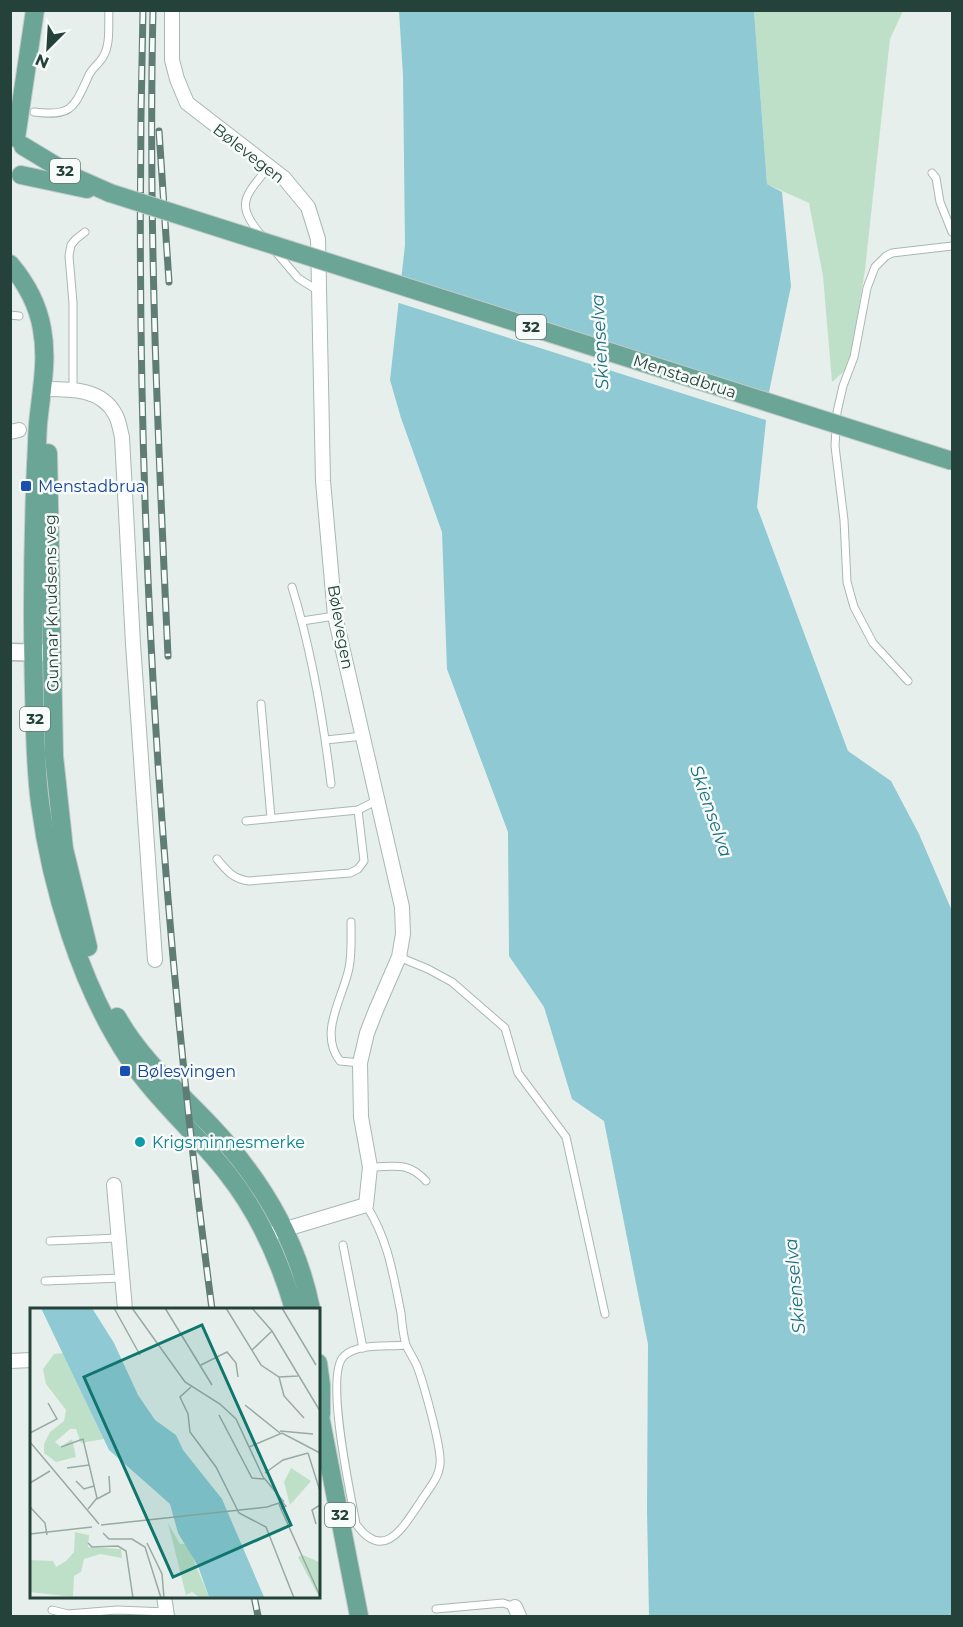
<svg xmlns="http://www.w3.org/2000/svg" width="963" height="1627" font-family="Montserrat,sans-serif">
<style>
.green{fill:#bfe0c8}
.water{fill:#8ec9d4}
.pier{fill:#e6efeb}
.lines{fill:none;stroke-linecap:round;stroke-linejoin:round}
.service-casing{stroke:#a8b8b2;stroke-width:9}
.minor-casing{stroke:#a8b8b2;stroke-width:16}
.tertiary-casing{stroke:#a8b8b2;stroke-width:19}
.primary-casing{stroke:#c2cac8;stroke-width:20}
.service{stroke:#fff;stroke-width:7}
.minor{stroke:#fff;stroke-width:14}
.tertiary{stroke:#fff;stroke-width:16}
.primary{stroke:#6aa596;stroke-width:18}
.rail-casing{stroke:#5f7d75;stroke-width:7}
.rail{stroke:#f7fbf9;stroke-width:4.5;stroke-dasharray:14;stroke-linecap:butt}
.primary-bridge-casing{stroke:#c2cac8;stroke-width:20;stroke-linecap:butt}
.primary-bridge{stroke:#6aa596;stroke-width:18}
.transit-dot{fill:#1a4fb4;stroke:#f7fbf9;stroke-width:2}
.culture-dot{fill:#0f9aa8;stroke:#f7fbf9;stroke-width:2}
.labels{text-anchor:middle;stroke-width:5;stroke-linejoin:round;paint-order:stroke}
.shield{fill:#f7fbf9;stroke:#637a73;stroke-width:1.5}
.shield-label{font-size:15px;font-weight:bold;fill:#24423a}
.street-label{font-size:16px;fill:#24423a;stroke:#f7fbf9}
.transit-label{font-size:16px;fill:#164399;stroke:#f7fbf9;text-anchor:start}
.culture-label{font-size:16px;fill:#0d838f;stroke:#f7fbf9;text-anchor:start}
.water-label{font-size:18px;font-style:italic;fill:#1c6f80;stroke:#f7fbf9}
.inset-road{fill:none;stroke:#98aaa4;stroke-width:1.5}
.view{fill:#0f766e;fill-opacity:0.15;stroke:#0f766e;stroke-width:3}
.inset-edge{fill:none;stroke:#24423a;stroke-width:3}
</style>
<rect width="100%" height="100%" fill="#e6efeb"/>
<polygon class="green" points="754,11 903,11 890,39 865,270 849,367 832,382 823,276 809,203 767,184"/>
<polygon class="water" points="399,11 754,11 767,184 782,192 791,286 769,392 757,507 848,751 891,781 919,834 952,911 952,1616 649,1616 647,1509 648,1344 604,1121 572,1099 544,1007 509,956 508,832 447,669 442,532 401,418 390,380 405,245 403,75"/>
<polygon class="pier" points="399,275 771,394 769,421 396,302"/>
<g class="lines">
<defs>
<g id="service">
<path d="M34 112C73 117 74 107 89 75 92 68 99 64 103 57 111 44 108 25 109 10"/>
<polyline points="932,173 936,178 940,202 952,232"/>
<path d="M262 236C233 203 246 196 270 165"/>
<polyline points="275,251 298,278 320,292"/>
<polyline points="10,315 19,316"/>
<polyline points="73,390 73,303 69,256 71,245 76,239 85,232"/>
<path d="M292 587C312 652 323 717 331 784"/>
<polyline points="302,621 335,616"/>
<polyline points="908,681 873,643 854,607 847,582 844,520 835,446 837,412 843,386 854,357 867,288 875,267 886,256 892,253 952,246"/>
<polyline points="261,704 271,818"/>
<polyline points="326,740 363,736"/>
<polyline points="246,821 358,810 378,800"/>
<path d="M217 859C227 871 233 879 249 881L350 873 358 869 364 861 358 810"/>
<path d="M351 922C351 936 352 954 349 968 343 998 318 1033 340 1061L360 1063"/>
<polyline points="399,957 428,969 452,982 505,1028 518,1073 566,1137 605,1314"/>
<path d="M370 1167C394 1167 408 1161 426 1181"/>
<path d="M366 1205C388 1239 393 1274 401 1313 402 1324 403 1335 406 1345 409 1352 414 1359 417 1366 423 1382 442 1448 440 1464 439 1479 426 1492 419 1504 402 1529 383 1562 356 1524 351 1496 324 1374 344 1356 358 1343 388 1347 406 1345"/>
<polyline points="50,1241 118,1238"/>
<polyline points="343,1245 363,1348"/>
<polyline points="45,1281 122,1278"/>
<polyline points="436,1609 503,1603 515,1607"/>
<polyline points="52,1610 68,1614 117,1610 167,1612"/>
</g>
<g id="minor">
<polyline points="172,10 172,60 177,79 187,103 284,178 308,207 318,239 323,481 335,616 402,907 403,934 399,957 376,1010 367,1033 360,1063 361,1117 370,1167 366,1205 276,1232"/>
<path d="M43 389C69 389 101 388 115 414 119 420 120 430 122 437L133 644 155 960"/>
<polyline points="10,432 19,430"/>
<polyline points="114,1185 125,1309"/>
<polyline points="10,1361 32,1360"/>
<polyline points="164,1596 167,1616"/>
<polyline points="515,1607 519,1616"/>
</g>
<polyline id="tertiary" points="10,652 52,653"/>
<g id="primary">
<polyline points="16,138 35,10"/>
<polyline points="23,146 76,178 110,193"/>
<polyline points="21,175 87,189"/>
<path d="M10 264C26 283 38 305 42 329 48 361 41 392 38 424 37 437 37 451 36 464 33 539 32 615 34 690 35 727 35 765 40 803 51 887 81 986 128 1057 156 1099 196 1133 227 1173 258 1212 280 1261 294 1309"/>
<polyline points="48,453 54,756 64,849 88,947"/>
<path d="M117 1017C141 1060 179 1092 212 1127 261 1179 297 1239 311 1309"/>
<polyline points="318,1363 321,1385 321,1414"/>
<polyline points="318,1406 359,1616"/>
</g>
</defs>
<use href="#service" class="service-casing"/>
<use href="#minor" class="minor-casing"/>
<use href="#tertiary" class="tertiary-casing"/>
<use href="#primary" class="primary-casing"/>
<use href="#service" class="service"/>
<use href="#minor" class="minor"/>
<use href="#tertiary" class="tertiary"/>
<use href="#primary" class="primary"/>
<defs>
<g id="rail">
<path d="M143 10C132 444 155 879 212 1309"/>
<path d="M153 10C148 226 158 441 168 656"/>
<polyline points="159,131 169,282"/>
<polyline points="254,1596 258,1616"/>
</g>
</defs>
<use href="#rail" class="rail-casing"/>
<use href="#rail" class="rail"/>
<defs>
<polyline id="primary-bridge" points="110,193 952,461"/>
</defs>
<use href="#primary-bridge" class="primary-bridge-casing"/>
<use href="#primary-bridge" class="primary-bridge"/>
</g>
<g class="transit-dot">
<rect x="20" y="480" width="12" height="12" rx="3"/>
<rect x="119" y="1065" width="12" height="12" rx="3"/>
</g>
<circle class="culture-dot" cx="140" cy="1142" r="6"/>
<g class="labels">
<g class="shield">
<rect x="50" y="159" width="30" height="24" rx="4.5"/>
<rect x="516" y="315" width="30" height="24" rx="4.5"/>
<rect x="20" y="707" width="30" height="24" rx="4.5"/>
<rect x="325" y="1503" width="30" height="24" rx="4.5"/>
</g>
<g class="shield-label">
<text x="65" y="176">32</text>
<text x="531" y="332">32</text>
<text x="35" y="724">32</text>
<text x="340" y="1520">32</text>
</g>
<g class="street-label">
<text transform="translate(249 153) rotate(38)" y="6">Bølevegen</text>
<text transform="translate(685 376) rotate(18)" y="6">Menstadbrua</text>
<text transform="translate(51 603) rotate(-91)" y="6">Gunnar Knudsens veg</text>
<text transform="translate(341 627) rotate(80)" y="6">Bølevegen</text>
</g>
<g class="transit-label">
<text x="38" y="492">Menstadbrua</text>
<text x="137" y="1077">Bølesvingen</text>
</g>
<g class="culture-label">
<text x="152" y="1148">Krigsminnesmerke</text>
</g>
<g class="water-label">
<text transform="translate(600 342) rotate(-93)" y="6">Skienselva</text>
<text transform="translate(711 811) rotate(71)" y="6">Skienselva</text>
<text transform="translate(795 1286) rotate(-95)" y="6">Skienselva</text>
</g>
</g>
<g transform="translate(30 1308)">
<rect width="290" height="290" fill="#e6efeb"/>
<path d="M33 45 74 131 51 135 46 121H40L25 134 31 139 42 131 46 149 26 154 14 145V136L20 124 34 113 36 102 16 76 13 61 24 46ZM261 160 281 173 260 197 254 174ZM138 215 150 236H157L179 289H169L162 284 156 287ZM45 224 59 227 58 239 91 241 92 250 70 246 54 251 51 264 44 268 43 289 0 284V252L23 253 26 259 36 253 44 244ZM273 247 289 254V289L268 249Z" fill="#bfe0c8"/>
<path d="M11 0H62L84 35 108 87 125 112 146 127 153 142 192 191 234 289H179L168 258 148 225 140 196 79 142Z" fill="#8ec9d4"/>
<path class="inset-road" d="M84 0 110 47M102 0 155 74 190 96 206 111 234 171M135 0 182 77M196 0 231 57 249 69 268 68M222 0 242 23 290 103M252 0 286 57M222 42 242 23M171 57 197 44 206 55 208 69M249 69 254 88 274 110M161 79 150 89 158 106 160 124 186 159 209 205 236 219 264 290M215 97 250 125M189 107 222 170 234 171M250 123 283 126M0 125 27 111 18 95M0 134 69 216M31 139 53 131 67 190 58 201M219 139 252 125 290 145M278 145 290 183M37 160 59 157M235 165 253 152 278 145M234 170 254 194M46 173 54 181 64 178M0 175 20 163M67 191 80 184 79 168M0 199 15 215 17 227M251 201 290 288M286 216 282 202 290 197M71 217 237 199 252 194 256 198 251 201 249 196M73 225 79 231H102L115 239 131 290M0 226 62 219M58 235 62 239 88 238 96 243 103 290M117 235 132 266 134 290"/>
<path class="view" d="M172 17 261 217 143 269 54 69Z"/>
<rect width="290" height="290" class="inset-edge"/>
</g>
<rect width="963" height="1627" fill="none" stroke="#24423a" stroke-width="24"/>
<g transform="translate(48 48) rotate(204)" stroke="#f7fbf9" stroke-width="4.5" paint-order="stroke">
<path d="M0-4.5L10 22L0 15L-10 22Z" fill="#24423a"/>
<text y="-9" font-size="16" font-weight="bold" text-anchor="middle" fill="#24423a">N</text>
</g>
</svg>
